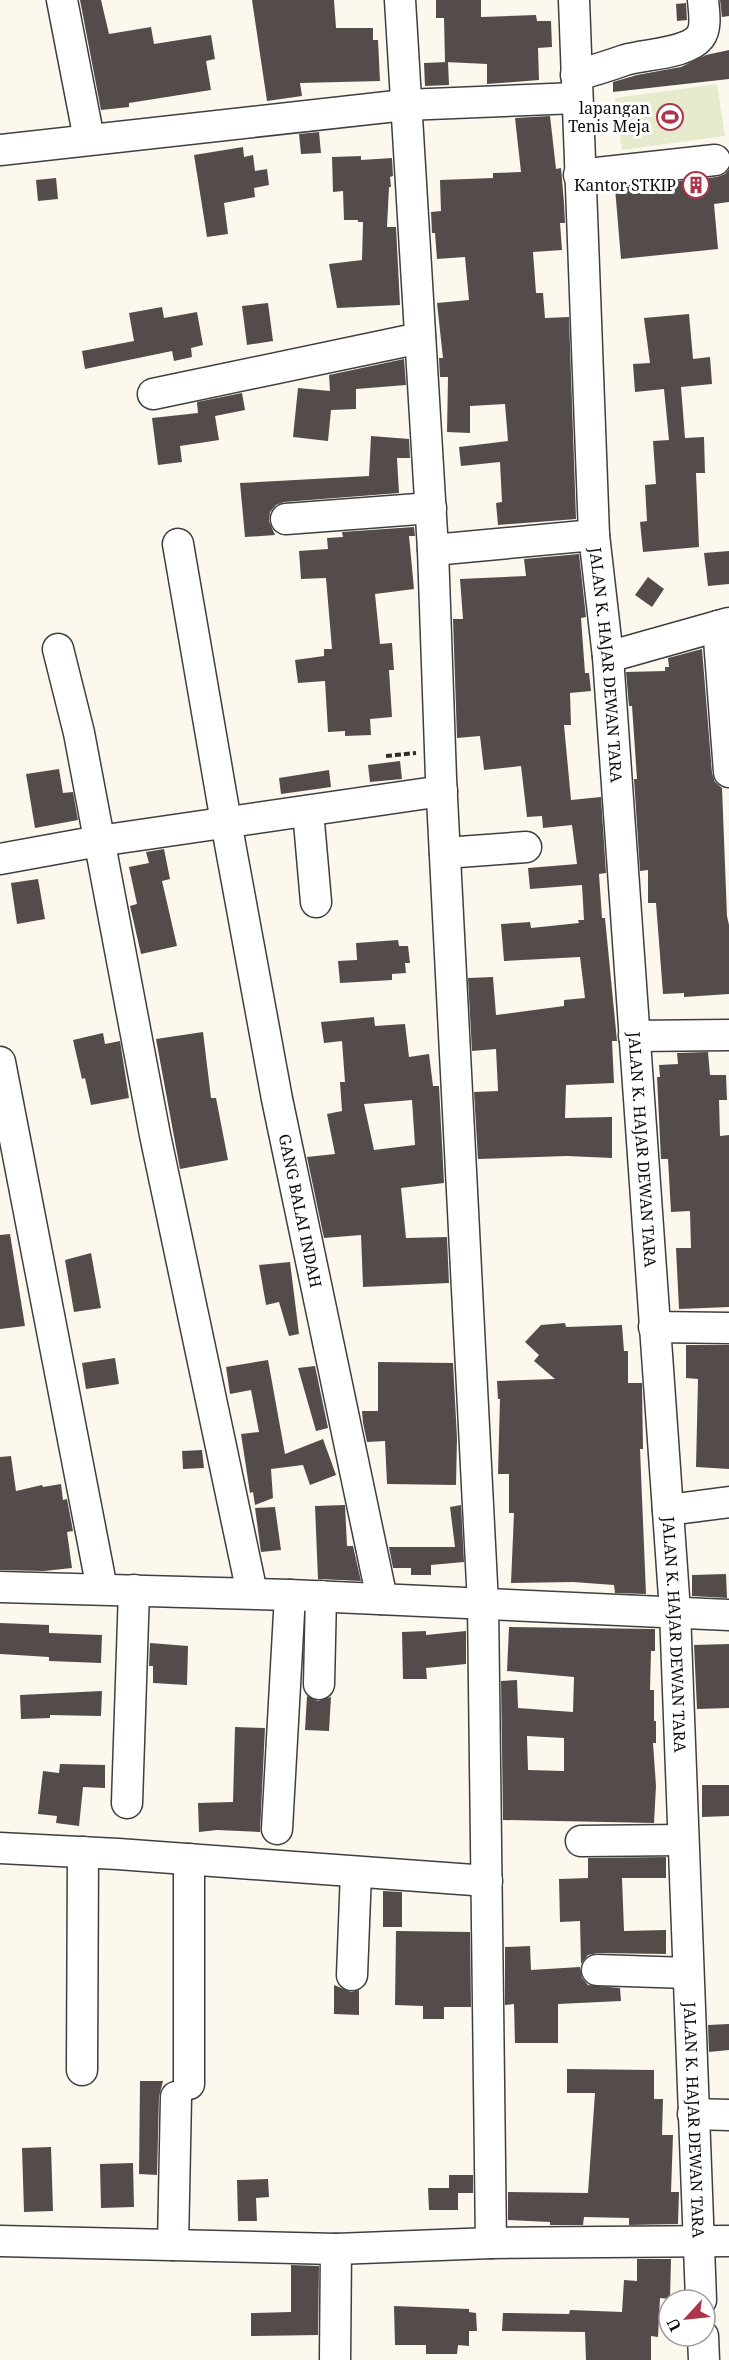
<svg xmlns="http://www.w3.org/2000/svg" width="729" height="2360" font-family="'Noto Serif',serif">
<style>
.pitch{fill:#e5ebcc}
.building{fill:#544c4a;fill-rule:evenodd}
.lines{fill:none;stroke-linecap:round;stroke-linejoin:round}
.minor-casing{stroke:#3f3f3f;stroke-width:33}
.path{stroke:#2e2e2e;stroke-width:4;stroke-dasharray:6 3;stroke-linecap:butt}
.minor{stroke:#fff;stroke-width:30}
.labels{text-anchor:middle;stroke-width:6;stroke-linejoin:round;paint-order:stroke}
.poi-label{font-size:16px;fill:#0c0c0c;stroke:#fff;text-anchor:end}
.street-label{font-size:16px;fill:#0c0c0c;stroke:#fff}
</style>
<rect width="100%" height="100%" fill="#fdf8ee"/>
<polygon class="pitch" points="717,84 725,136 622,150 615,98"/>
<g class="building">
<polygon points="80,0 101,0 109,34 151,27 154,44 211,35 215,59 206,61 211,90 129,103 129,107 101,110"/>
<polygon points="252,0 334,0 336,28 373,28 373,40 378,40 380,81 300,83 302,96 267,101"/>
<polygon points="436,0 481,0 481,17 536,15 537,21 551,21 552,47 538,48 539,80 487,84 487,64 445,62 444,18 436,18"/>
<polygon points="720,0 729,0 729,16 722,17"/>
<polygon points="686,3 687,20 677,21 676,4"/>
<polygon points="729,50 729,79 613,92 613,82 637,75 681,67 706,55"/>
<polygon points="448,62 449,85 425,86 424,63"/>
<polygon points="550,116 556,169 561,168 564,203 565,223 560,223 562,250 533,252 536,293 543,293 545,318 569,317 576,519 498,525 496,503 502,502 500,462 461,466 459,447 508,441 505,404 470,406 470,433 447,432 448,377 440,377 439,358 443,358 437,303 469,300 465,257 437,259 435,233 432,233 431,212 441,211 440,180 493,178 493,173 521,172 515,118"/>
<polygon points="319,132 321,153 301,154 299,134"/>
<polygon points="243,147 244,157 253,155 255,171 267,169 269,185 254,188 255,197 224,203 228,234 207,237 194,155"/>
<polygon points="361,156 361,160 392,158 393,176 390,177 391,187 389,187 387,227 396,227 400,305 337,308 329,264 362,260 363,222 358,222 358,220 344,220 343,191 333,192 332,157"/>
<polygon points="729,169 729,202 714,204 718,249 621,259 615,188 717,177 725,174"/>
<polygon points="56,178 58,199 38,201 36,180"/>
<polygon points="268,303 273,341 247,345 242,306"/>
<polygon points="162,307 164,318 197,312 203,345 191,348 192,357 174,361 172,351 85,369 82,351 134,341 129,313"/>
<polygon points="689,314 693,359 710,357 712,384 681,387 685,438 704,437 705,473 696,473 699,547 643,552 640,522 647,521 645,485 656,484 653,441 669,440 664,389 635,392 633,364 650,363 644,318"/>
<polygon points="404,359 406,385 356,389 356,409 331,410 328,441 293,437 298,388 330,391 329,375"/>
<polygon points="242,393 245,410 215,416 219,440 180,446 182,462 158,465 152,418 198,413 197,402"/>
<polygon points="371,436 409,439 410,458 397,458 399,493 284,502 276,505 270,512 269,521 275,535 245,537 240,483 369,476"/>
<polygon points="414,527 415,536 409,536 414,589 375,594 380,644 392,643 394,670 389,670 392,717 370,719 371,735 345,736 345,731 328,732 325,681 298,683 295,660 324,656 324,649 332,649 326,578 301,579 299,551 328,549 327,538 343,537 342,532"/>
<polygon points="729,551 729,584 708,586 704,553"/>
<polygon points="579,554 586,617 581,618 585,673 589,673 591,691 570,693 571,725 564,725 571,800 601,797 606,873 599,874 602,918 605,918 617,1041 612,1041 614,1083 566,1085 565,1118 612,1117 612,1158 567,1156 478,1159 474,1092 498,1091 496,1049 472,1051 468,978 493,977 496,1015 564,1006 564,1000 585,998 580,957 504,961 501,924 530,922 531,928 579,923 578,920 584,920 582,885 530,889 528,868 577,864 572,825 543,828 542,816 527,817 521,766 484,770 480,736 457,738 453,619 463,619 460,579 526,576 524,559"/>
<polygon points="648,577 664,589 652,607 635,595"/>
<polygon points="702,649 712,773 715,782 722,788 727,916 729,925 729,994 684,997 684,993 663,994 656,903 648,903 648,870 640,871 634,779 637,779 632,706 629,706 626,672 665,671 665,667 669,667 668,658"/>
<polygon points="400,761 402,779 370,782 368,765"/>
<polygon points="59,769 63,793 73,792 78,820 35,828 26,774"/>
<polygon points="329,770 331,787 281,794 279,778"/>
<polygon points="164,849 170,879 162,881 177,946 141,954 130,906 137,904 129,867 149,863 146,852"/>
<polygon points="38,879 45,919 17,924 11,883"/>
<polygon points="398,940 399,946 408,946 410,963 405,963 406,973 392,974 392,980 340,983 338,961 357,960 356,943"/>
<path d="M374 1017 375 1026 405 1024 409 1057 429 1054 433 1086H439L444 1183 401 1188 406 1238 447 1237 449 1283 363 1287 361 1235 324 1238 307 1157 335 1154 327 1114 342 1111 340 1082H345L342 1041 324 1043 321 1022ZM412 1100 415 1145 374 1150 364 1104Z"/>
<polygon points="203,1032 211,1098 216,1098 228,1160 180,1169 156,1039"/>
<polygon points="103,1033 105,1044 120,1041 129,1098 91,1105 85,1078 82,1079 73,1040"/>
<polygon points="708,1052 710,1075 726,1075 727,1100 719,1100 720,1136 729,1135 729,1307 679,1309 676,1248 691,1248 690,1211 671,1212 668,1159 661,1159 657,1077 660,1077 659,1065 678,1064 677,1053"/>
<polygon points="10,1234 25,1326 0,1329 0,1235"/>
<polygon points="91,1253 101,1308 74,1312 65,1260"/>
<polygon points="290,1262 299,1334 289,1336 279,1302 266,1305 259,1265"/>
<polygon points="565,1323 566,1327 622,1325 624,1351 628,1351 628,1383 642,1383 643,1449 640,1449 646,1594 615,1593 614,1585 573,1582 511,1583 514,1513 509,1513 509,1474 498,1474 500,1399 498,1399 497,1381 555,1379 534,1361 539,1355 525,1342 541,1325"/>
<polygon points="686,1345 729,1345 729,1469 696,1467 698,1379 686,1378"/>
<polygon points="115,1358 119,1384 86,1389 82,1363"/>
<polygon points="268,1360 285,1454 323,1439 336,1475 310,1485 303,1465 271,1469 273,1498 255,1505 253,1492 250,1493 241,1434 259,1432 251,1390 230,1394 226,1367"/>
<polygon points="378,1362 453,1363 457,1438 456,1485 387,1484 385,1441 367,1442 363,1423 362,1411 378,1411"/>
<polygon points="315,1366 328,1428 316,1431 298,1368"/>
<polygon points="202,1450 204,1468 183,1469 182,1451"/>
<polygon points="11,1456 16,1491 42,1485 43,1487 61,1484 63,1500 67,1499 73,1531 67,1532 72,1568 44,1571 0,1570 0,1457"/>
<polygon points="345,1505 347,1546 353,1546 361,1581 318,1579 315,1506"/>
<polygon points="461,1505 464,1562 431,1565 431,1575 411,1575 411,1568 393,1568 389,1547 455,1547 450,1507"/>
<polygon points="275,1507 281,1550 261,1552 255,1508"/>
<polygon points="726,1574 727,1598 692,1596 692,1575"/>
<polygon points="0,1623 49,1625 49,1633 102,1635 101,1663 49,1661 49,1657 0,1654"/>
<path d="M509 1627 655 1629V1651H651L650 1690H654V1721H656V1743H653L656 1786 654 1823 503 1820 501 1681 517 1680 518 1708 573 1712 574 1677 507 1671ZM527 1736 564 1738V1771L528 1770Z"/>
<polygon points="426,1631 426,1635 466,1631 466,1664 426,1668 427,1679 403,1679 402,1632"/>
<polygon points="150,1643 188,1646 187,1685 153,1683 153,1666 149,1666"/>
<polygon points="729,1644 729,1708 697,1709 694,1645"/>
<polygon points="102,1691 101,1716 50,1715 50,1718 21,1719 20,1695"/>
<polygon points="307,1696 318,1701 331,1697 329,1731 305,1730"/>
<polygon points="235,1727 265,1728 260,1832 217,1830 199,1832 198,1803 233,1802"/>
<polygon points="60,1764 105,1765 105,1788 83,1787 79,1826 56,1823 57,1816 38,1814 43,1771 59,1773"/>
<polygon points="702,1785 729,1785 729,1816 702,1817"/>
<polygon points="666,1857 666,1878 622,1878 624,1931 666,1930 666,1954 597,1953 588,1955 581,1964 580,1921 560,1922 559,1879 588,1878 588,1858"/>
<polygon points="383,1891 402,1892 402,1927 383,1927"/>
<polygon points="396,1931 470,1932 471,2007 444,2007 444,2019 423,2019 423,2006 395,2005"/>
<polygon points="530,1946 531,1970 580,1967 582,1978 588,1985 620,1988 621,2001 558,2004 558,2043 515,2043 514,2004 505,2005 505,1947"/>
<polygon points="334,1985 351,1992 359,1990 359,2015 334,2014"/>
<polygon points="729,2024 729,2050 709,2052 708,2025"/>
<polygon points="567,2069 654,2070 654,2099 663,2099 662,2135 673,2135 671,2192 679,2192 678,2224 629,2225 629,2218 584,2217 583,2225 550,2225 550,2222 508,2220 508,2192 588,2193 595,2093 567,2093"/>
<polygon points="140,2081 163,2081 159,2097 157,2175 139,2174"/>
<polygon points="51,2147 53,2211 24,2212 22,2148"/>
<polygon points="133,2163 134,2207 101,2208 100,2164"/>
<polygon points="449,2175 473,2175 473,2193 458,2193 458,2210 429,2210 428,2188 449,2188"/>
<polygon points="268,2179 269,2197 256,2198 257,2221 238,2221 237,2180"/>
<polygon points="637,2259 671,2259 670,2299 660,2298 658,2337 651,2336 651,2360 586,2360 585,2332 502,2331 503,2313 569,2314 570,2310 622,2312 624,2280 637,2281"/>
<polygon points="291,2265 319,2266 318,2335 251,2336 251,2313 291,2312"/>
<polygon points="394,2306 469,2309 469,2312 476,2313 477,2331 469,2331 469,2346 458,2345 457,2354 426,2354 426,2345 395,2345"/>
</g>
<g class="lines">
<defs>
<g id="minor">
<polyline points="62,0 89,139"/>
<polyline points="400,0 433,550 441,778 483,1604 491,2243"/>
<path id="s1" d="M574 0 594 535 608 657 675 1611 701 2300"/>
<path d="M576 75C593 71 608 66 625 60 645 54 687 54 700 37 707 28 704 11 703 0"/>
<polyline points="0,150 405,105 576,98"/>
<polyline points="579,175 715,160"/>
<polyline points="153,394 420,338"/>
<polyline points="286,519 431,508"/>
<path id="s2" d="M178 544 226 822 277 1099 382 1599"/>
<polyline points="433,550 594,535"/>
<polyline points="718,626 729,772"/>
<polyline points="58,649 79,733 155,1135 252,1593"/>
<polyline points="608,657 729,623"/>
<polyline points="308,811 316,902"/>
<polyline points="445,853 526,847"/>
<polyline points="0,859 99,841 442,791"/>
<polyline points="634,1036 729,1035"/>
<polyline points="0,1062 102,1589"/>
<polyline points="654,1327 729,1328"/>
<polyline points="668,1510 729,1502"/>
<polyline points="0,1587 290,1595 729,1615"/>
<polyline points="319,1684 321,1596"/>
<polyline points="127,1803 134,1590"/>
<polyline points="277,1829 290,1595"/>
<polyline points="581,1841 683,1840"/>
<polyline points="0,1848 118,1854 487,1881"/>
<polyline points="597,1970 688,1973"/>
<polyline points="352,1975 356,1872"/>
<polyline points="82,2070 83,1852"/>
<polyline points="189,2084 189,1859"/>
<polyline points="693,2114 729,2115"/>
<polyline points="0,2241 336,2249 491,2243 729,2241"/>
<polyline points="173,2245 176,2097"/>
<polyline points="703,2336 704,2360"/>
<polyline points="335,2360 336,2249"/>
</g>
</defs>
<use href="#minor" class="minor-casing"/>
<polyline class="path" points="386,756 416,753"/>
<use href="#minor" class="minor"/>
</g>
<defs>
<symbol id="stadium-ring" viewBox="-11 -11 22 22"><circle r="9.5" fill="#fff" stroke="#ab364c" stroke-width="1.5"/><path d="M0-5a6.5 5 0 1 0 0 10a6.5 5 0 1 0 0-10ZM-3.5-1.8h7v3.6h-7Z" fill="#ab364c"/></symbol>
<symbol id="building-ring" viewBox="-11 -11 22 22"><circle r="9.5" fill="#fff" stroke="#ab364c" stroke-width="1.5"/><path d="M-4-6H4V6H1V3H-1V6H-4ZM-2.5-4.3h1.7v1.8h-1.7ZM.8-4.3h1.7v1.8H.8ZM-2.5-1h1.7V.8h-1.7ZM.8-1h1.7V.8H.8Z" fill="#ab364c"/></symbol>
</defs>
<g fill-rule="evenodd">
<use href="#stadium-ring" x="655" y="102" width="30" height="30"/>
<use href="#building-ring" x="681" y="170" width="30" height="30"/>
</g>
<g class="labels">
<g class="poi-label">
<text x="650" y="114">lapangan<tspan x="650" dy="18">Tenis Meja</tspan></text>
<text x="676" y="191">Kantor STKIP</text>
</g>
<g class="street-label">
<text dy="6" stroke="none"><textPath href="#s1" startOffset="666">JALAN K. HAJAR DEWAN TARA</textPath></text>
<text dy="6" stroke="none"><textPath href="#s1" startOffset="1152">JALAN K. HAJAR DEWAN TARA</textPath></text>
<text dy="6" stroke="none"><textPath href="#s2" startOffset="678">GANG BALAI INDAH</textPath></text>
<text dy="6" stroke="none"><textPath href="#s1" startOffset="1638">JALAN K. HAJAR DEWAN TARA</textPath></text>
<text dy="6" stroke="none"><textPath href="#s1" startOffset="2124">JALAN K. HAJAR DEWAN TARA</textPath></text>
</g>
</g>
<g transform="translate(687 2318) rotate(243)"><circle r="28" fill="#ffffff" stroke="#9e9e9e" stroke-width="1.5"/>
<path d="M0-4.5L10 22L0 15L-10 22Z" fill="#ab364c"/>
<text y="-9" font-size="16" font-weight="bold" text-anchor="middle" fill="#0c0c0c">U</text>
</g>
</svg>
